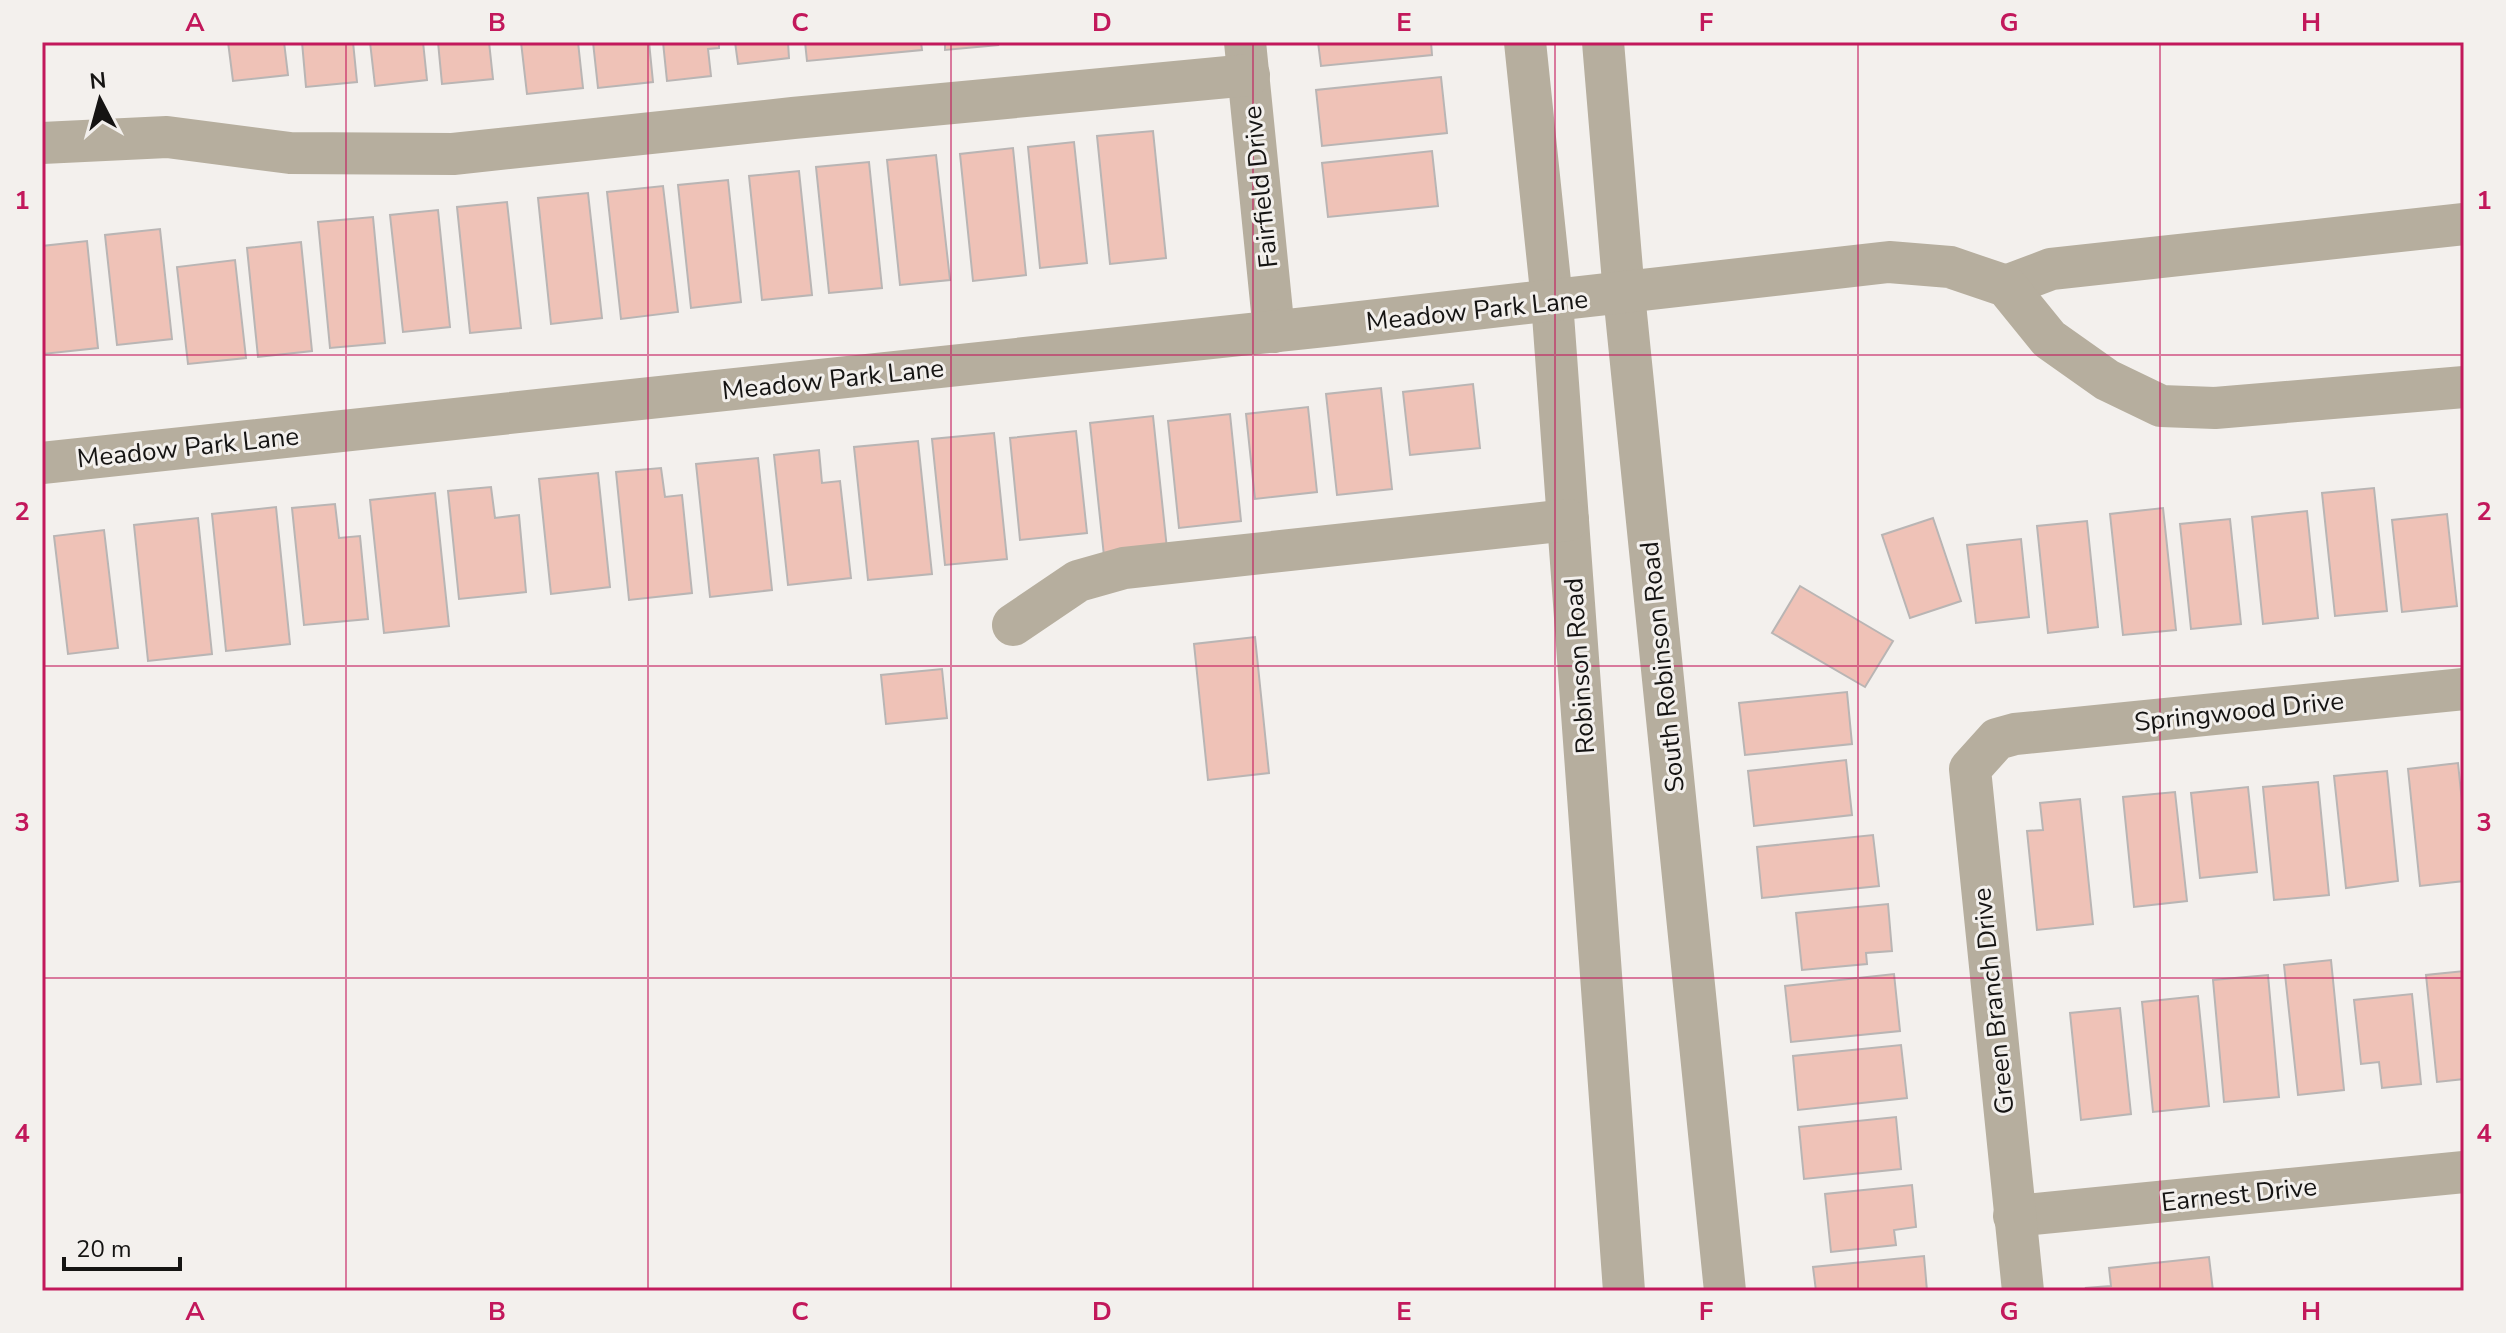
<svg xmlns="http://www.w3.org/2000/svg" width="2506" height="1333" font-family="'Nunito Sans',sans-serif">
<style>
.building{fill:#efc2b7;stroke:#b9b5b4;stroke-width:2}
.lines{fill:none;stroke-linecap:round;stroke-linejoin:round}
.minor{stroke:#b6ae9e;stroke-width:42}
.grid{fill:none;stroke:#c2185b;stroke-width:2;stroke-opacity:0.55}
.labels{text-anchor:middle;stroke-width:6;stroke-linejoin:round;paint-order:stroke}
.street-label{font-size:26px;fill:#151413;stroke:#f3f0ed}
.neatline{fill:none;stroke:#c2185b;stroke-width:3}
.grid-label{font-size:26px;text-anchor:middle;font-weight:bold;fill:#c2185b}
</style>
<rect width="100%" height="100%" fill="#f3f0ed"/>
<g class="building">
<polygon points="228,42 284,42 288,75 233,81"/>
<polygon points="302,42 353,42 357,82 306,87"/>
<polygon points="370,42 423,42 427,80 375,86"/>
<polygon points="438,42 489,42 493,79 442,84"/>
<polygon points="521,42 578,42 583,88 527,94"/>
<polygon points="593,42 649,42 653,82 598,88"/>
<polygon points="663,42 719,42 719,48 708,49 711,76 667,81"/>
<polygon points="735,42 788,42 789,58 738,64"/>
<polygon points="805,42 921,42 922,50 807,61"/>
<polygon points="945,42 997,42 998,45 945,50"/>
<polygon points="1318,42 1431,42 1432,55 1321,66"/>
<polygon points="1441,77 1447,133 1322,146 1316,90"/>
<polygon points="1153,131 1166,258 1110,264 1097,136"/>
<polygon points="1074,142 1087,263 1040,268 1028,147"/>
<polygon points="1013,148 1026,275 973,281 960,154"/>
<polygon points="1432,151 1438,206 1328,217 1322,163"/>
<polygon points="936,155 950,280 900,285 887,160"/>
<polygon points="869,162 882,288 829,293 816,167"/>
<polygon points="799,171 812,295 762,300 749,176"/>
<polygon points="728,180 741,302 691,308 678,185"/>
<polygon points="663,186 678,312 621,319 607,192"/>
<polygon points="588,193 602,318 551,324 538,198"/>
<polygon points="507,202 521,328 470,333 457,207"/>
<polygon points="438,210 450,327 403,332 390,215"/>
<polygon points="373,217 385,343 330,348 318,222"/>
<polygon points="160,229 172,339 117,345 105,235"/>
<polygon points="87,241 98,348 43,354 42,246"/>
<polygon points="301,242 312,351 258,357 247,248"/>
<polygon points="235,260 246,358 188,364 177,267"/>
<polygon points="1473,384 1480,448 1410,455 1403,392"/>
<polygon points="1381,388 1392,489 1337,495 1326,394"/>
<polygon points="1308,407 1317,492 1255,499 1246,414"/>
<polygon points="1230,414 1241,521 1179,528 1168,421"/>
<polygon points="1153,416 1167,549 1104,556 1090,423"/>
<polygon points="1076,431 1087,533 1020,540 1010,438"/>
<polygon points="994,433 1007,559 945,565 932,439"/>
<polygon points="918,441 932,574 868,580 854,447"/>
<polygon points="819,450 822,483 840,481 851,578 788,585 774,455"/>
<polygon points="758,458 772,590 710,597 696,464"/>
<polygon points="661,468 665,497 682,495 692,593 629,600 616,472"/>
<polygon points="598,473 610,587 551,594 539,479"/>
<polygon points="491,487 495,518 519,515 526,592 459,599 448,491"/>
<polygon points="2374,488 2387,611 2335,616 2322,493"/>
<polygon points="435,493 449,626 384,633 370,500"/>
<polygon points="335,504 339,538 360,536 368,619 304,625 292,508"/>
<polygon points="276,507 290,644 226,651 212,514"/>
<polygon points="2163,508 2176,630 2123,635 2110,514"/>
<polygon points="2307,511 2318,618 2263,624 2252,517"/>
<polygon points="2447,514 2457,606 2402,612 2392,520"/>
<polygon points="198,518 212,654 148,661 134,525"/>
<polygon points="1933,518 1961,601 1910,618 1882,535"/>
<polygon points="2230,519 2241,624 2191,629 2180,524"/>
<polygon points="2087,521 2098,627 2048,633 2037,526"/>
<polygon points="104,530 118,648 68,654 54,536"/>
<polygon points="2021,539 2029,617 1976,623 1967,545"/>
<polygon points="1800,586 1893,641 1865,687 1772,633"/>
<polygon points="1255,637 1269,773 1208,780 1194,644"/>
<polygon points="942,669 947,718 886,724 881,675"/>
<polygon points="1847,692 1852,744 1745,755 1739,703"/>
<polygon points="1846,760 1852,815 1754,826 1748,771"/>
<polygon points="2458,763 2464,822 2464,881 2420,886 2408,769"/>
<polygon points="2387,771 2398,881 2346,888 2334,776"/>
<polygon points="2318,782 2329,895 2274,900 2263,787"/>
<polygon points="2248,787 2257,872 2200,878 2191,793"/>
<polygon points="2175,792 2187,901 2134,907 2123,797"/>
<polygon points="2080,799 2093,924 2037,930 2027,831 2043,830 2040,803"/>
<polygon points="1873,835 1879,886 1762,898 1757,847"/>
<polygon points="1888,904 1892,951 1866,953 1867,964 1802,970 1796,913"/>
<polygon points="2331,960 2344,1090 2298,1095 2284,965"/>
<polygon points="2464,971 2464,1079 2437,1082 2426,975"/>
<polygon points="1894,974 1900,1031 1791,1042 1785,986"/>
<polygon points="2268,975 2279,1097 2224,1102 2213,980"/>
<polygon points="2412,994 2421,1084 2382,1088 2379,1062 2361,1064 2354,1000"/>
<polygon points="2198,996 2209,1106 2153,1112 2142,1002"/>
<polygon points="2120,1008 2131,1114 2081,1120 2070,1013"/>
<polygon points="1901,1045 1907,1098 1798,1110 1793,1056"/>
<polygon points="1896,1117 1901,1169 1804,1179 1799,1127"/>
<polygon points="1912,1185 1916,1227 1894,1230 1896,1245 1831,1252 1825,1194"/>
<polygon points="1924,1256 1927,1291 1816,1291 1813,1267"/>
<polygon points="2209,1257 2213,1291 2087,1291 2086,1288 2111,1286 2109,1268"/>
</g>
<g class="lines">
<g class="minor">
<polyline points="1245,42 1274,332"/>
<polyline points="1525,42 1552,301 1624,1291"/>
<polyline points="1603,42 1624,294 1725,1291"/>
<polyline points="42,143 167,137 290,153 453,154 793,118 1249,75"/>
<polyline points="2006,286 2051,269 2464,224"/>
<polyline points="42,463 1334,325 1889,262 1950,267 2006,286 2049,339 2107,380 2161,406 2215,408 2464,387"/>
<polyline points="1013,625 1078,581 1124,568 1568,520"/>
<polyline points="2014,1216 2464,1172"/>
<polyline points="2023,1291 1970,769 1997,739 2015,734 2464,689"/>
</g>
</g>
<path class="grid" d="M346 42V1291M648 42V1291M951 42V1291M1253 42V1291M1555 42V1291M1858 42V1291M2160 42V1291M42 355H2464M42 666H2464M42 978H2464"/>
<g class="labels">
<g class="street-label">
<text transform="translate(1260 187) rotate(-96)" y="9">Fairfield Drive</text>
<text transform="translate(1477 310) rotate(-6)" y="9">Meadow Park Lane</text>
<text transform="translate(833 379) rotate(-6)" y="9">Meadow Park Lane</text>
<text transform="translate(188 447) rotate(-6)" y="9">Meadow Park Lane</text>
<text transform="translate(1579 666) rotate(-94)" y="9">Robinson Road</text>
<text transform="translate(1662 667) rotate(-96)" y="9">South Robinson Road</text>
<text transform="translate(2239 711) rotate(-6)" y="9">Springwood Drive</text>
<text transform="translate(1993 1001) rotate(-96)" y="9">Green Branch Drive</text>
<text transform="translate(2239 1194) rotate(-6)" y="9">Earnest Drive</text>
</g>
</g>
<rect width="2506" height="1333" fill="none" stroke="#f3f0ed" stroke-width="88"/>
<g transform="translate(100 100) rotate(354)" stroke="#f3f0ed" stroke-width="6" paint-order="stroke">
<path d="M0-6L14 30L0 20L-14 30Z" fill="#151413"/>
<text y="-12" font-size="22" font-weight="bold" text-anchor="middle" fill="#151413">N</text>
</g>
<path d="M64 1257v12h116v-12" fill="none" stroke="#151413" stroke-width="4"/>
<text x="76" y="1257" font-size="24" fill="#151413" stroke="#f3f0ed" stroke-width="6" paint-order="stroke">20 m</text>
<rect x="44" y="44" width="2418" height="1245" class="neatline"/>
<g class="grid-label">
<text x="195" y="31">A</text>
<text x="497" y="31">B</text>
<text x="800" y="31">C</text>
<text x="1102" y="31">D</text>
<text x="1404" y="31">E</text>
<text x="1706" y="31">F</text>
<text x="2009" y="31">G</text>
<text x="2311" y="31">H</text>
<text x="22" y="209">1</text>
<text x="2484" y="209">1</text>
<text x="22" y="520">2</text>
<text x="2484" y="520">2</text>
<text x="22" y="831">3</text>
<text x="2484" y="831">3</text>
<text x="22" y="1142">4</text>
<text x="2484" y="1142">4</text>
<text x="195" y="1320">A</text>
<text x="497" y="1320">B</text>
<text x="800" y="1320">C</text>
<text x="1102" y="1320">D</text>
<text x="1404" y="1320">E</text>
<text x="1706" y="1320">F</text>
<text x="2009" y="1320">G</text>
<text x="2311" y="1320">H</text>
</g>
</svg>
